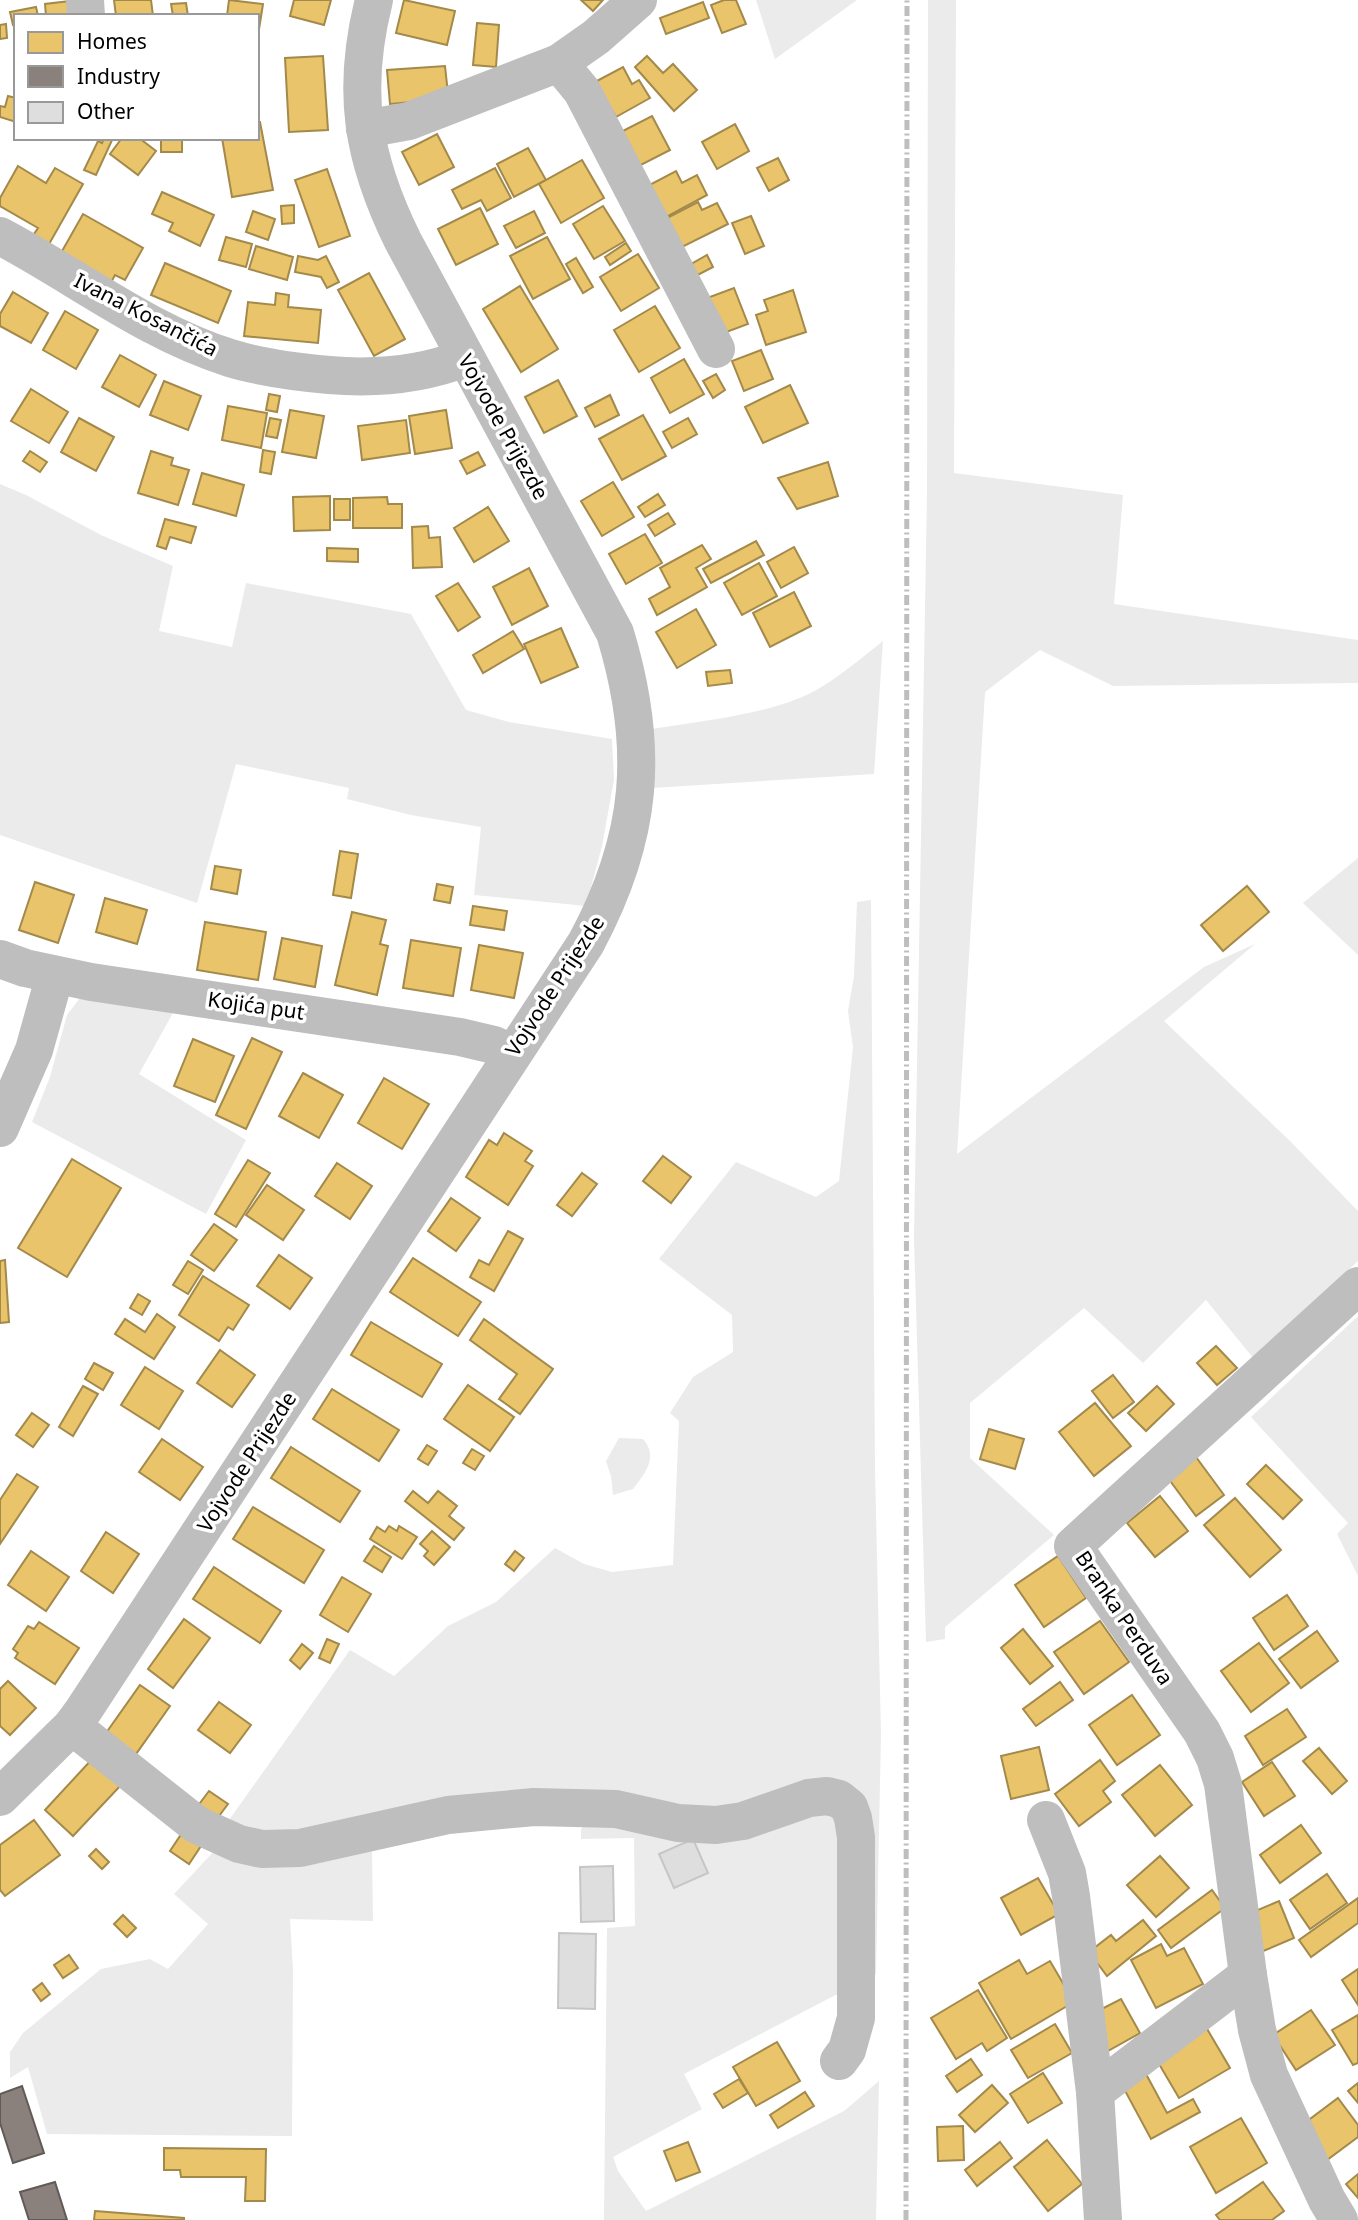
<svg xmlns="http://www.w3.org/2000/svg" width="1358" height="2220" font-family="'Noto Sans',sans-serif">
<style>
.green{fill:#ebebeb}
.homes{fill:#e9c46a;stroke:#a3894a;stroke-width:2}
.industry{fill:#8a817c;stroke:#615a57;stroke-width:2}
.building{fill:#dedede;stroke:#c6c6c6;stroke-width:2}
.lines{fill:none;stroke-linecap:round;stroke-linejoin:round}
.minor{stroke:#bebebe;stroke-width:38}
.rail{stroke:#bebebe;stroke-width:5;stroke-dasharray:10 3.5 2 3.5;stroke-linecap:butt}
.labels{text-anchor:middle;stroke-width:7;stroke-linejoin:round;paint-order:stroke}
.street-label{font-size:21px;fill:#000;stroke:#fff}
</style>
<rect width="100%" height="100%" fill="#fff"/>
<g class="green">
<polygon points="756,0 857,0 775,59"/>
<polygon points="928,0 956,0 954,473 1123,495 1114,604 1358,640 1358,683 1113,686 1040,650 985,692 957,1154 1204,967 1255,944 1164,1021 1289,1140 1358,1211 1358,1261 1254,1359 1206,1300 1143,1363 1084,1308 970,1403 970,1458 1054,1535 945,1627 945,1639 926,1642 914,1238 927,493"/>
<polygon points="0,484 26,495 101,535 173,566 159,631 232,647 246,583 411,614 466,710 509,722 612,739 614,780 602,846 586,906 474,895 481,827 411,815 347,799 349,788 236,764 197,903 0,835"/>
<path d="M883 641 874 774 652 788V729C703 720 780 714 823 686 844 673 864 656 883 641Z"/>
<polygon points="1358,858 1358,955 1303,903"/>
<polygon points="871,900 875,1469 881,1735 876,1974 866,1979 862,1814 743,1814 288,1836 224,1827 350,1650 394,1676 448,1626 496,1602 555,1548 584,1564 612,1572 673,1565 679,1421 670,1413 693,1377 733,1352 732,1315 659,1259 736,1162 816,1197 839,1181 853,1047 848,1011 854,976 857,902"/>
<polygon points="80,998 174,1011 139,1074 246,1140 206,1214 32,1122 50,1077 67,1015"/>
<polygon points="1358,1316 1358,1576 1337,1534 1348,1523 1251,1417"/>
<path d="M619 1438 643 1439C659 1457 645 1473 633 1489L613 1495 611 1476 606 1461Z"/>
<polygon points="837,1809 849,1988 684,2074 702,2109 613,2157 618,2171 646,2211 844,2111 879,2081 876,2220 604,2220 607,1928 635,1926 634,1838 581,1839 581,1829 588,1820"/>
<polygon points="372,1848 373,1921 290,1919 293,1970 292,2136 47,2134 28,2067 10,2078 10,2052 23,2033 101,1969 150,1959 168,1969 208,1924 174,1894 216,1849"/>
</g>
<g class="homes">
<polygon points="114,0 151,0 153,16 116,16"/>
<polygon points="229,0 263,4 257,42 257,16 227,16"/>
<polygon points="294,0 331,0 324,25 290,16"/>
<polygon points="404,0 455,11 447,45 396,33"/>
<polygon points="581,0 603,0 593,11"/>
<polygon points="724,0 736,0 746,24 722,33 711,5"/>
<polygon points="70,1 71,14 46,16 45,4"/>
<polygon points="703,2 709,18 666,34 660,18"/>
<polygon points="186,3 188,16 173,16 171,4"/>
<polygon points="36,7 38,16 16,16 16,24 13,25 10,12"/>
<polygon points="477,23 499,25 496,67 473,65"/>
<polygon points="6,24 7,38 0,39 0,25"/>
<polygon points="323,56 328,130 289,132 285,58"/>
<polygon points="647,56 663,73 673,64 697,90 674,111 635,67"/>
<polygon points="445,66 448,94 435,100 390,104 387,70"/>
<polygon points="623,67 632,84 639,80 650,98 616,117 595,82"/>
<polygon points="8,96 16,98 16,122 0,117 0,106 5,107"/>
<polygon points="652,116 670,150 633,169 615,135"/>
<polygon points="257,122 260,122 273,190 232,197 222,138 257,138"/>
<polygon points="735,124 749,151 717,169 702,142"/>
<polygon points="437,134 454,167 419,185 402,152"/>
<polygon points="104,138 113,138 96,175 84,170 98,141 102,143"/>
<polygon points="122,138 139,138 156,151 138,175 110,154"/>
<rect x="161" y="138" width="21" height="14"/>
<polygon points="528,148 546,180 514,197 497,164"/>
<polygon points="778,158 789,180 769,191 757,168"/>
<polygon points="582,160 604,198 561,223 539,184"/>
<polygon points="18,166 46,183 55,168 83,184 48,246 32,237 38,228 0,206 0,198"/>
<polygon points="495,168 511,198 487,211 481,200 462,209 452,190"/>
<polygon points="327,169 350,236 319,247 295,180"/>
<polygon points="676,171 682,183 697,175 707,195 659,221 642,189"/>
<polygon points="162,192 214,215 200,246 169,231 173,223 152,214"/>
<polygon points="698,202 702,210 717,203 728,224 682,247 667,218"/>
<polygon points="294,205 294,223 282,224 281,206"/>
<polygon points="603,206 625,241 594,259 573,224"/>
<polygon points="480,208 498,244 456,265 438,229"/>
<polygon points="253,211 275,219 268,240 246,232"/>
<polygon points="534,211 545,233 516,248 504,226"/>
<polygon points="83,214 143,248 125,280 115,275 108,288 57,260"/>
<polygon points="751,216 764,246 745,254 732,223"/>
<polygon points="226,237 252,244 246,267 219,260"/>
<polygon points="547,237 570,279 533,299 510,256"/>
<polygon points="626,243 631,251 610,265 605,257"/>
<polygon points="256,246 293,257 287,280 249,269"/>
<polygon points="638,254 659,288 621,311 600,277"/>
<polygon points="707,255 713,267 692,278 686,267"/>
<polygon points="298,256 318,260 326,256 339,282 327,288 321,277 295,272"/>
<polygon points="576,258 593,287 583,293 566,264"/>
<polygon points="165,263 231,291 218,323 151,295"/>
<polygon points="369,273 405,339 374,356 338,290"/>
<polygon points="520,286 558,349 521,372 483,309"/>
<polygon points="734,288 748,324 721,334 707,298"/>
<polygon points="793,290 806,332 766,345 756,315 768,311 764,300"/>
<polygon points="13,292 48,313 31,343 0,326 0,314"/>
<polygon points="276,293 289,295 288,307 321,310 318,343 244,336 248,302 275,305"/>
<polygon points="655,306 680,348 639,372 614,330"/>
<polygon points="65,311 98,330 76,369 43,350"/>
<polygon points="761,350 773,379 744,391 732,361"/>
<polygon points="120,355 156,375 139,407 102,387"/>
<polygon points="684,359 704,394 670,413 651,378"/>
<polygon points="716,374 725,390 713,398 703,381"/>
<polygon points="558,380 577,416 544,433 525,397"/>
<polygon points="164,381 201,396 188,430 150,415"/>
<polygon points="790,385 808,423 763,443 745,407"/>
<polygon points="31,389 68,412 49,443 11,421"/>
<polygon points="269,394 280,396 277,412 266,410"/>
<polygon points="610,395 619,415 595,427 585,408"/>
<polygon points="228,406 267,413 261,448 222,440"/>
<polygon points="290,410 324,416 316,458 282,452"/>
<polygon points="446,410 452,448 415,454 409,416"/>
<polygon points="643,415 666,456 622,480 599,439"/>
<polygon points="79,418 114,437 96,471 61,452"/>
<polygon points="270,418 281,420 277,438 266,436"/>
<polygon points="688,418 697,434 672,448 663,432"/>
<polygon points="406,420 410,453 362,460 358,426"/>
<polygon points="263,450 275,452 271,474 260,472"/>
<polygon points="30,451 47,462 40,472 23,461"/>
<polygon points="151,451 173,458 171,465 189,470 178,505 138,493"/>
<polygon points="478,452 485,465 467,474 460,461"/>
<polygon points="828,462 838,496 797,509 778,478"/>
<polygon points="202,473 244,485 236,516 193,504"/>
<polygon points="613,482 634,517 602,536 581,501"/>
<polygon points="658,494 665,505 645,517 638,507"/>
<polygon points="330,496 330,530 294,531 293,497"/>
<polygon points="387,497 388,504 402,504 402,528 353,528 353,498"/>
<rect x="334" y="499" width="16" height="21"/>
<polygon points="488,507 509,541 474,562 454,528"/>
<polygon points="668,513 675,524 655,536 648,525"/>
<polygon points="165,519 196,527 191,543 170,537 166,549 157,546"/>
<polygon points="428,526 429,538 440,537 442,567 413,568 412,527"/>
<polygon points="645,534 662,563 626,584 609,554"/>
<polygon points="756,541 764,555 711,583 703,569"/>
<polygon points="702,545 711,559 696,568 707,587 657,615 649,599 670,587 660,568"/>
<polygon points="794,547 808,573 781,588 767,562"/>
<polygon points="327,548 358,549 358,562 327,561"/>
<polygon points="759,563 777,596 742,615 724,583"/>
<polygon points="529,568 548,606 512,625 493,587"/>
<polygon points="458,583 480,617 458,631 436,596"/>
<polygon points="794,592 811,626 770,647 753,613"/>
<polygon points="696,609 716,645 677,668 656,632"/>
<polygon points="561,628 578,667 541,683 524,644"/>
<polygon points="513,631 524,649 483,673 473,655"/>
<polygon points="730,670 732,683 708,686 706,672"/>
<polygon points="340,851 358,854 351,898 333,895"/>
<polygon points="215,866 241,870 237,894 211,889"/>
<polygon points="35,882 74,895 58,943 19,930"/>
<polygon points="437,884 453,887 450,903 434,900"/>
<polygon points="1247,886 1269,912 1223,951 1201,925"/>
<polygon points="105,898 147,910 137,944 96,932"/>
<polygon points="473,906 507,911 504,930 470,925"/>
<polygon points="352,912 386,920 380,944 388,946 377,995 335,985"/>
<polygon points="205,922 266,932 258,980 197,970"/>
<polygon points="282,938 322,946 315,987 274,979"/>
<polygon points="411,940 461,948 453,996 403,988"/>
<polygon points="479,945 523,953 514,998 471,990"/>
<polygon points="252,1038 282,1052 246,1129 216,1115"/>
<polygon points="193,1039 234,1056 215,1102 174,1086"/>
<polygon points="303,1073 343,1095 319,1138 279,1116"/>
<polygon points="384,1078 429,1104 402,1149 358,1123"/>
<polygon points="504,1133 532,1151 525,1161 533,1166 508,1205 466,1177 489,1140 497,1145"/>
<polygon points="663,1156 691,1177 671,1203 643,1181"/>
<polygon points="72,1159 121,1188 67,1277 18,1248"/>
<polygon points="248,1160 270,1173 236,1227 215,1214"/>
<polygon points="337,1163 372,1186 350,1219 315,1196"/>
<polygon points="582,1173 597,1184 572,1216 557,1205"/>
<polygon points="267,1185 304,1210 283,1240 246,1215"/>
<polygon points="451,1198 480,1218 456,1251 428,1231"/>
<polygon points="214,1224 237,1240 214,1271 191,1255"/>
<polygon points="508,1231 523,1239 494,1291 470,1277 479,1260 489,1265"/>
<polygon points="279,1255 312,1278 290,1309 257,1286"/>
<polygon points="413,1258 481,1302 458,1336 390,1292"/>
<polygon points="5,1260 9,1322 0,1323 0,1261"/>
<polygon points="188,1261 203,1270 188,1294 173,1285"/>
<polygon points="203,1276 249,1305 233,1330 228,1327 219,1341 179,1315"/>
<polygon points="138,1294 150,1301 142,1315 130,1308"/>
<polygon points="157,1314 175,1327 154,1359 115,1334 125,1319 145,1332"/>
<polygon points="484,1319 553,1369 520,1414 499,1399 517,1374 470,1340"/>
<polygon points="371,1322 442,1364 422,1397 351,1355"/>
<polygon points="1216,1346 1237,1368 1217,1385 1197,1363"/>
<polygon points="220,1350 255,1375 232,1407 197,1383"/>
<polygon points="94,1363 113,1373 103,1390 85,1379"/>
<polygon points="145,1367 183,1391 159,1429 121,1405"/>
<polygon points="1113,1375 1134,1402 1113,1418 1092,1391"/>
<polygon points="468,1385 514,1417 490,1451 444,1419"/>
<polygon points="83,1386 98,1394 73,1436 59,1427"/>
<polygon points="1157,1386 1174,1404 1146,1431 1128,1413"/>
<polygon points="332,1389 399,1430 379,1461 313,1419"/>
<polygon points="1095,1403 1131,1446 1094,1476 1059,1432"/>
<polygon points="32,1413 49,1425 33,1447 16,1435"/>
<polygon points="989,1429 1024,1439 1015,1469 980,1459"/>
<polygon points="162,1439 203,1467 180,1500 139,1472"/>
<polygon points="427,1445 437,1451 428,1465 418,1459"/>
<polygon points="291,1447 360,1491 340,1522 271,1478"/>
<polygon points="472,1449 484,1456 475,1470 463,1463"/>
<polygon points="1196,1457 1224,1495 1196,1516 1168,1478"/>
<polygon points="1266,1465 1302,1500 1283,1519 1247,1484"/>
<polygon points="17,1474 38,1487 0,1544 0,1500"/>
<polygon points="413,1491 428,1503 438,1491 457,1506 449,1516 464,1528 454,1540 405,1501"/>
<polygon points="1160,1496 1188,1531 1155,1557 1127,1523"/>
<polygon points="1235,1498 1281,1550 1250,1577 1204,1525"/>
<polygon points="253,1507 324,1550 304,1583 233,1539"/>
<polygon points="389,1526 397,1531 399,1526 417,1537 402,1559 370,1539 377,1527 385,1532"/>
<polygon points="432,1531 450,1547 434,1565 424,1556 428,1551 420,1544"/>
<polygon points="106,1532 139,1554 113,1593 81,1571"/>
<polygon points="374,1546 391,1557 382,1572 364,1561"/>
<polygon points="31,1551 69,1577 46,1611 8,1585"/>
<polygon points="515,1551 524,1558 514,1571 505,1564"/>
<polygon points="1058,1556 1086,1598 1044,1627 1015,1585"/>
<polygon points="214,1567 281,1611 260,1643 193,1599"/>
<polygon points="342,1577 371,1594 348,1632 320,1615"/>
<polygon points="1287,1595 1308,1626 1274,1650 1253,1618"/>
<polygon points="184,1619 210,1638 173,1688 148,1669"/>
<polygon points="1100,1621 1129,1662 1084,1694 1054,1652"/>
<polygon points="39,1622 79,1648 55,1684 15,1658 18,1653 13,1649 28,1626 34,1629"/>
<polygon points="1023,1629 1053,1666 1030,1684 1001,1648"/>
<polygon points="1317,1631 1338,1661 1301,1688 1279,1659"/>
<polygon points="327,1639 339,1644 330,1663 319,1658"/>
<polygon points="1259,1643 1289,1683 1251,1712 1221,1671"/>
<polygon points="302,1644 313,1653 300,1669 290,1660"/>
<polygon points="8,1681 36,1708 10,1735 0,1726 0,1689"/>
<polygon points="1060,1682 1073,1700 1036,1726 1023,1709"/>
<polygon points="140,1685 170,1706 136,1754 106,1733"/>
<polygon points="1132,1695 1160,1735 1117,1765 1089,1725"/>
<polygon points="219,1702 251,1725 230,1753 198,1730"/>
<polygon points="1287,1709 1306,1737 1263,1765 1245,1736"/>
<polygon points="1039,1747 1049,1790 1011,1799 1001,1756"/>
<polygon points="1319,1748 1347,1781 1332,1794 1303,1761"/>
<polygon points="94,1757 122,1784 73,1836 45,1810"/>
<polygon points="1100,1760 1115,1781 1103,1791 1111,1802 1079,1826 1055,1794"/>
<polygon points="1272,1762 1295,1796 1264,1816 1242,1782"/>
<polygon points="1160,1765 1192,1805 1155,1836 1122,1795"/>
<polygon points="209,1791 228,1804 216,1820 197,1807"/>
<polygon points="34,1820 60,1855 5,1896 0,1890 0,1845"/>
<polygon points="1301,1825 1321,1853 1280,1883 1260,1855"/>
<polygon points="182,1833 201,1846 189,1864 170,1851"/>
<polygon points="96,1849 109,1862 102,1869 89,1856"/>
<polygon points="1160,1856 1189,1888 1156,1917 1127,1885"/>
<polygon points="1327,1874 1347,1903 1310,1929 1290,1900"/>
<polygon points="1038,1878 1059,1914 1021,1935 1001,1898"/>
<polygon points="1212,1890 1225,1908 1171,1948 1158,1930"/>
<polygon points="1358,1898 1358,1923 1311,1957 1299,1940"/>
<polygon points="1279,1901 1294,1938 1261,1952 1246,1915"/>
<polygon points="123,1915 136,1928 127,1937 114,1924"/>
<polygon points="1143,1920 1156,1936 1107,1976 1089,1952 1111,1935 1116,1941"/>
<polygon points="1161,1944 1167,1956 1184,1948 1203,1984 1156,2008 1131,1960"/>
<polygon points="69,1955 78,1968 63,1978 54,1965"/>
<polygon points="1019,1960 1027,1974 1050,1961 1074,2002 1011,2039 979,1983"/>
<polygon points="1358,1969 1358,2005 1342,1980"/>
<polygon points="42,1983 50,1994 41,2001 33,1990"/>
<polygon points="978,1990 1007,2038 987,2051 982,2043 956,2059 931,2018"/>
<polygon points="1121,1999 1140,2033 1108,2051 1088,2016"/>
<polygon points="1311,2010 1335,2045 1296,2070 1273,2035"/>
<polygon points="1358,2015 1358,2063 1353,2065 1332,2030"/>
<polygon points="1203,2022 1230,2068 1179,2098 1152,2052"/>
<polygon points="1055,2024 1072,2053 1028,2078 1011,2050"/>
<polygon points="777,2042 800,2081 756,2106 733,2067"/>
<polygon points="971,2059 982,2075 957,2092 946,2076"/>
<polygon points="1043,2073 1062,2103 1028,2123 1010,2094"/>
<polygon points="1146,2074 1167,2113 1193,2099 1200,2112 1151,2139 1123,2087"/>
<polygon points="739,2079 748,2093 723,2108 714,2094"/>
<polygon points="1358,2083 1358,2103 1348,2091"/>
<polygon points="992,2085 1008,2103 975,2132 959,2115"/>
<polygon points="805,2092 814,2106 778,2128 770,2115"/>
<polygon points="1338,2098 1358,2125 1358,2137 1327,2160 1302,2125"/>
<polygon points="1241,2118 1267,2163 1216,2193 1190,2147"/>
<polygon points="963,2126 964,2160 938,2161 937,2127"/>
<polygon points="1047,2140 1082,2184 1048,2211 1014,2167"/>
<polygon points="688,2142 700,2172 676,2181 664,2151"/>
<polygon points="1000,2142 1012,2158 977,2186 965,2170"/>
<polygon points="164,2148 266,2149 265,2201 245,2201 246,2177 181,2177 180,2170 164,2170"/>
<polygon points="1358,2174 1358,2198 1346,2184"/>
<polygon points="1263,2182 1284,2211 1272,2220 1220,2220 1216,2215"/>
<polygon points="95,2211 184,2218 184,2220 94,2220"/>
</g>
<g class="industry">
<polygon points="22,2086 44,2153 13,2163 0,2123 0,2094"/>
<polygon points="55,2182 67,2220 29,2220 20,2192"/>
</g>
<g class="building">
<polygon points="693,1839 708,1873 674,1888 659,1854"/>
<polygon points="613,1866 614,1921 581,1922 580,1867"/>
<polygon points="559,1933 596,1934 595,2009 558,2008"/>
</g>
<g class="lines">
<g class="minor">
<polyline points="85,0 86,16"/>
<polyline points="559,63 582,91 716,349"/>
<polyline points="365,129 409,121 559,63 596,37 638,0"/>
<path d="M0 236C76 276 147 332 230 358 262 368 296 372 329 375 376 379 421 375 465 358"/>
<polyline points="0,959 25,968 91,982 460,1037 494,1045 512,1053"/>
<polyline points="0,1128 34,1050 55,975"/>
<polyline points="72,1726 197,1825 239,1844 262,1849 300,1848 448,1815 534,1807 616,1809 678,1823 716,1825 743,1821 809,1798 827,1796 839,1799 849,1807 853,1818 856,1837 856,2018 847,2050 839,2061"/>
<path d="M0 1797 72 1726 83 1711 586 943C643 837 650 748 615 633L403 241C362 158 351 91 374 0"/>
<polyline points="1046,1820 1067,1873 1071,1896 1095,2092"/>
<polyline points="1103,2220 1095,2092 1248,1975"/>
<polyline points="1339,2220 1327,2200 1269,2075 1257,2030 1248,1975 1223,1784 1215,1758 1202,1732 1073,1546 1358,1286"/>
</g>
<polyline class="rail" points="906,2220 907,0"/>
</g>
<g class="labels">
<g class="street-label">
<text transform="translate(146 315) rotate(27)" y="7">Ivana Kosančića</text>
<text transform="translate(503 427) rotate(61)" y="7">Vojvode Prijezde</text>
<text transform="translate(555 986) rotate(-57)" y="7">Vojvode Prijezde</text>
<text transform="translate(256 1006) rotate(8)" y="7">Kojića put</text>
<text transform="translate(247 1462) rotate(-57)" y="7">Vojvode Prijezde</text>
<text transform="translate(1124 1618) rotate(56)" y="7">Branka Perduva</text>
</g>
</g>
<rect x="14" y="14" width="245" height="126" fill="#ffffff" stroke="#999999" stroke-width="2"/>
<rect x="28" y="32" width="35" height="21" fill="#e9c46a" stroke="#999999" stroke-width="2"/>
<text x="77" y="49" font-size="21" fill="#000000">Homes</text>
<rect x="28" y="66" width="35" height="21" fill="#8a817c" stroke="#999999" stroke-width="2"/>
<text x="77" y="84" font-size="21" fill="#000000">Industry</text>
<rect x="28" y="102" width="35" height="21" fill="#dedede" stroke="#999999" stroke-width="2"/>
<text x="77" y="119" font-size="21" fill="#000000">Other</text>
</svg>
